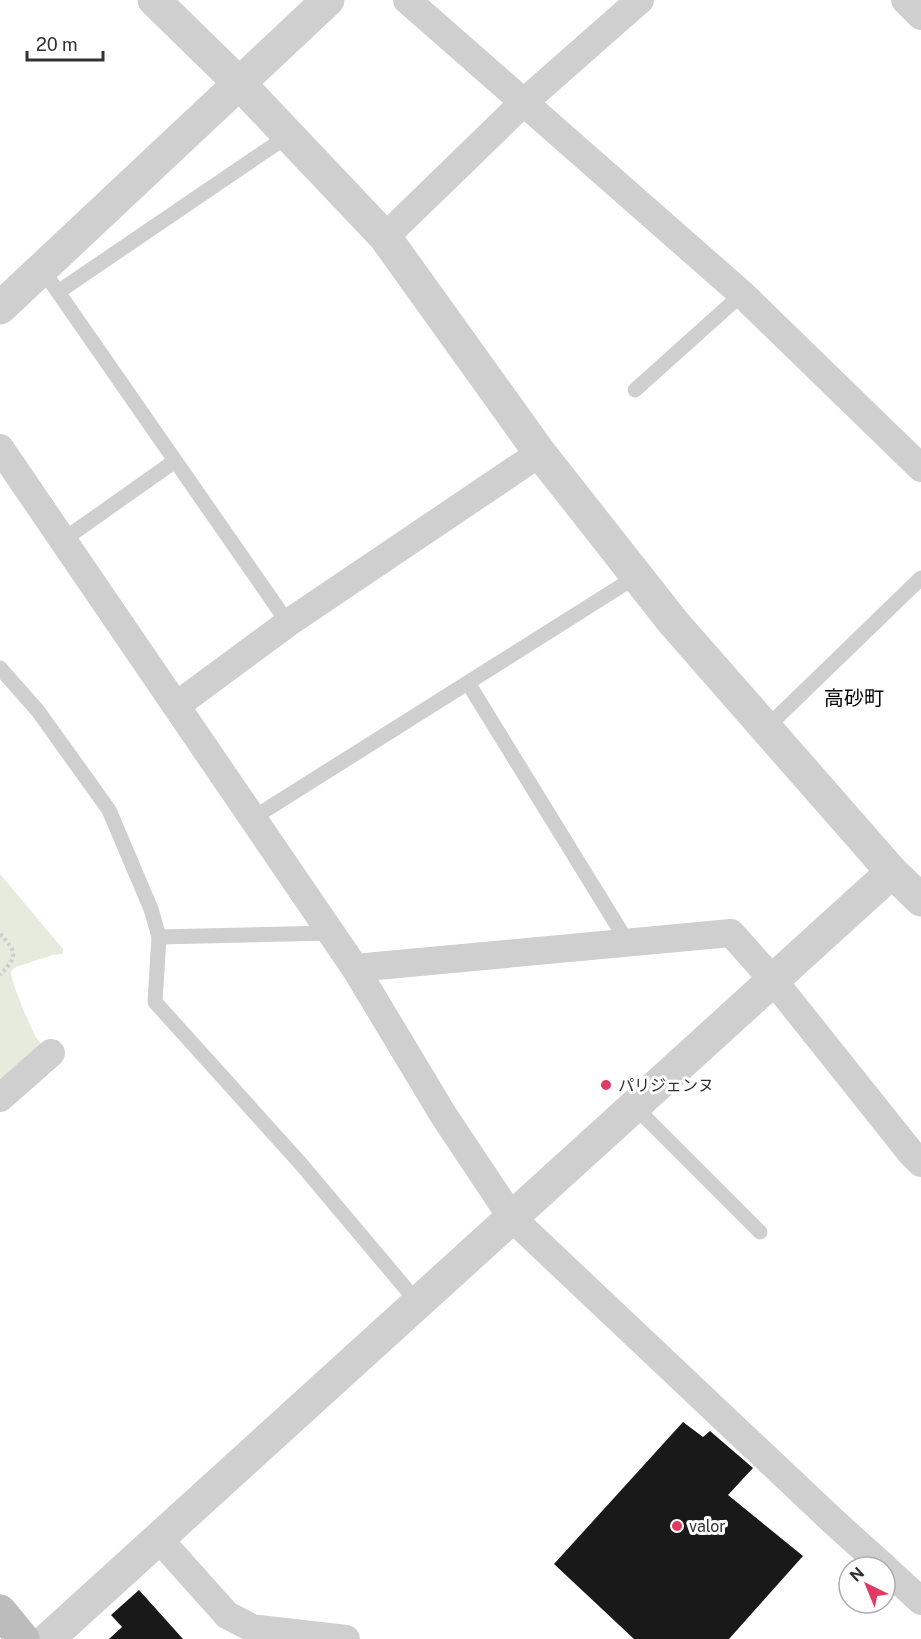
<svg xmlns="http://www.w3.org/2000/svg" width="921" height="1639" font-family="'Public Sans','Noto Sans JP',sans-serif">
<style>
.green{fill:#e7ebde}
.building{fill:#191919}
.lines{fill:none;stroke-linecap:round;stroke-linejoin:round}
.path{stroke:#ccc;stroke-width:4;stroke-dasharray:3 3;stroke-linecap:butt}
.service{stroke:#cfcfcf;stroke-width:15}
.minor{stroke:#cfcfcf;stroke-width:28}
.tertiary{stroke:#cfcfcf;stroke-width:33}
.secondary{stroke:#bcbcbc;stroke-width:33}
.poi-dot{fill:#e23b63;stroke:#fff;stroke-width:2}
.labels{text-anchor:middle;stroke-width:6;stroke-linejoin:round;paint-order:stroke}
.poi-label{font-size:16px;fill:#323232;stroke:#fff;text-anchor:start}
.quarter-label{font-size:20px;fill:#000;stroke:#fff}
</style>
<rect width="100%" height="100%" fill="#fff"/>
<path class="green" d="M0 874 63 949V954L53 955 16 967 11 971C10 980 31 1028 36 1037 39 1041 42 1045 45 1049L0 1081Z"/>
<g class="building">
<polygon points="683,1422 703,1437 710,1431 753,1468 728,1495 803,1556 729,1639 634,1639 554,1564"/>
<polygon points="139,1590 183,1639 109,1639 122,1627 111,1615"/>
</g>
<g class="lines">
<path class="path" d="M0 934C17 952 18 956 0 975"/>
<g class="service">
<polyline points="42,269 288,623"/>
<polyline points="58,292 289,135"/>
<polyline points="635,390 742,294"/>
<polyline points="63,540 175,461"/>
<polyline points="0,668 38,711 109,810 151,909 159,937 155,1002 301,1164 418,1303"/>
<polyline points="468,683 628,943"/>
<polyline points="766,728 921,578"/>
<polyline points="253,818 637,576"/>
<polyline points="159,937 332,933"/>
<polyline points="634,1106 760,1232"/>
</g>
<g class="minor">
<polyline points="407,0 742,294 921,468"/>
<polyline points="905,0 921,16"/>
<polyline points="385,237 523,103 640,0"/>
<polyline points="0,448 355,968 444,1116 512,1218 834,1522 884,1567"/>
<polyline points="177,705 288,623 540,453"/>
<polyline points="355,968 731,933 773,980 911,1153 921,1163"/>
<polyline points="0,1098 51,1053"/>
<polyline points="159,1539 227,1615 252,1628 346,1639"/>
<polyline points="885,1568 921,1601"/>
</g>
<g class="tertiary">
<polyline points="154,0 239,83 385,237 540,453 673,622 892,872 921,900"/>
<polyline points="0,308 328,0"/>
<polyline points="48,1639 892,872"/>
</g>
<polyline class="secondary" points="0,1611 23,1639"/>
</g>
<g class="poi-dot">
<circle cx="606" cy="1085" r="6"/>
<circle cx="677" cy="1526" r="6"/>
</g>
<g class="labels">
<g class="poi-label">
<text x="618" y="1091">パリジェンヌ</text>
<text x="689" y="1532">valor</text>
</g>
<g class="quarter-label">
<text x="854" y="705">高砂町</text>
</g>
</g>
<g transform="translate(867 1585) rotate(317)"><circle r="28" fill="#ffffff" stroke="#adadad" stroke-width="1.5"/>
<path d="M0-4.5L10 22L0 15L-10 22Z" fill="#e23b63"/>
<text y="-9" font-size="16" font-weight="bold" text-anchor="middle" fill="#323232">N</text>
</g>
<path d="M27 51v9h76v-9" fill="none" stroke="#323232" stroke-width="3"/>
<text x="36" y="51" font-size="18" fill="#323232" stroke="#ffffff" stroke-width="4.5" paint-order="stroke">20 m</text>
</svg>
